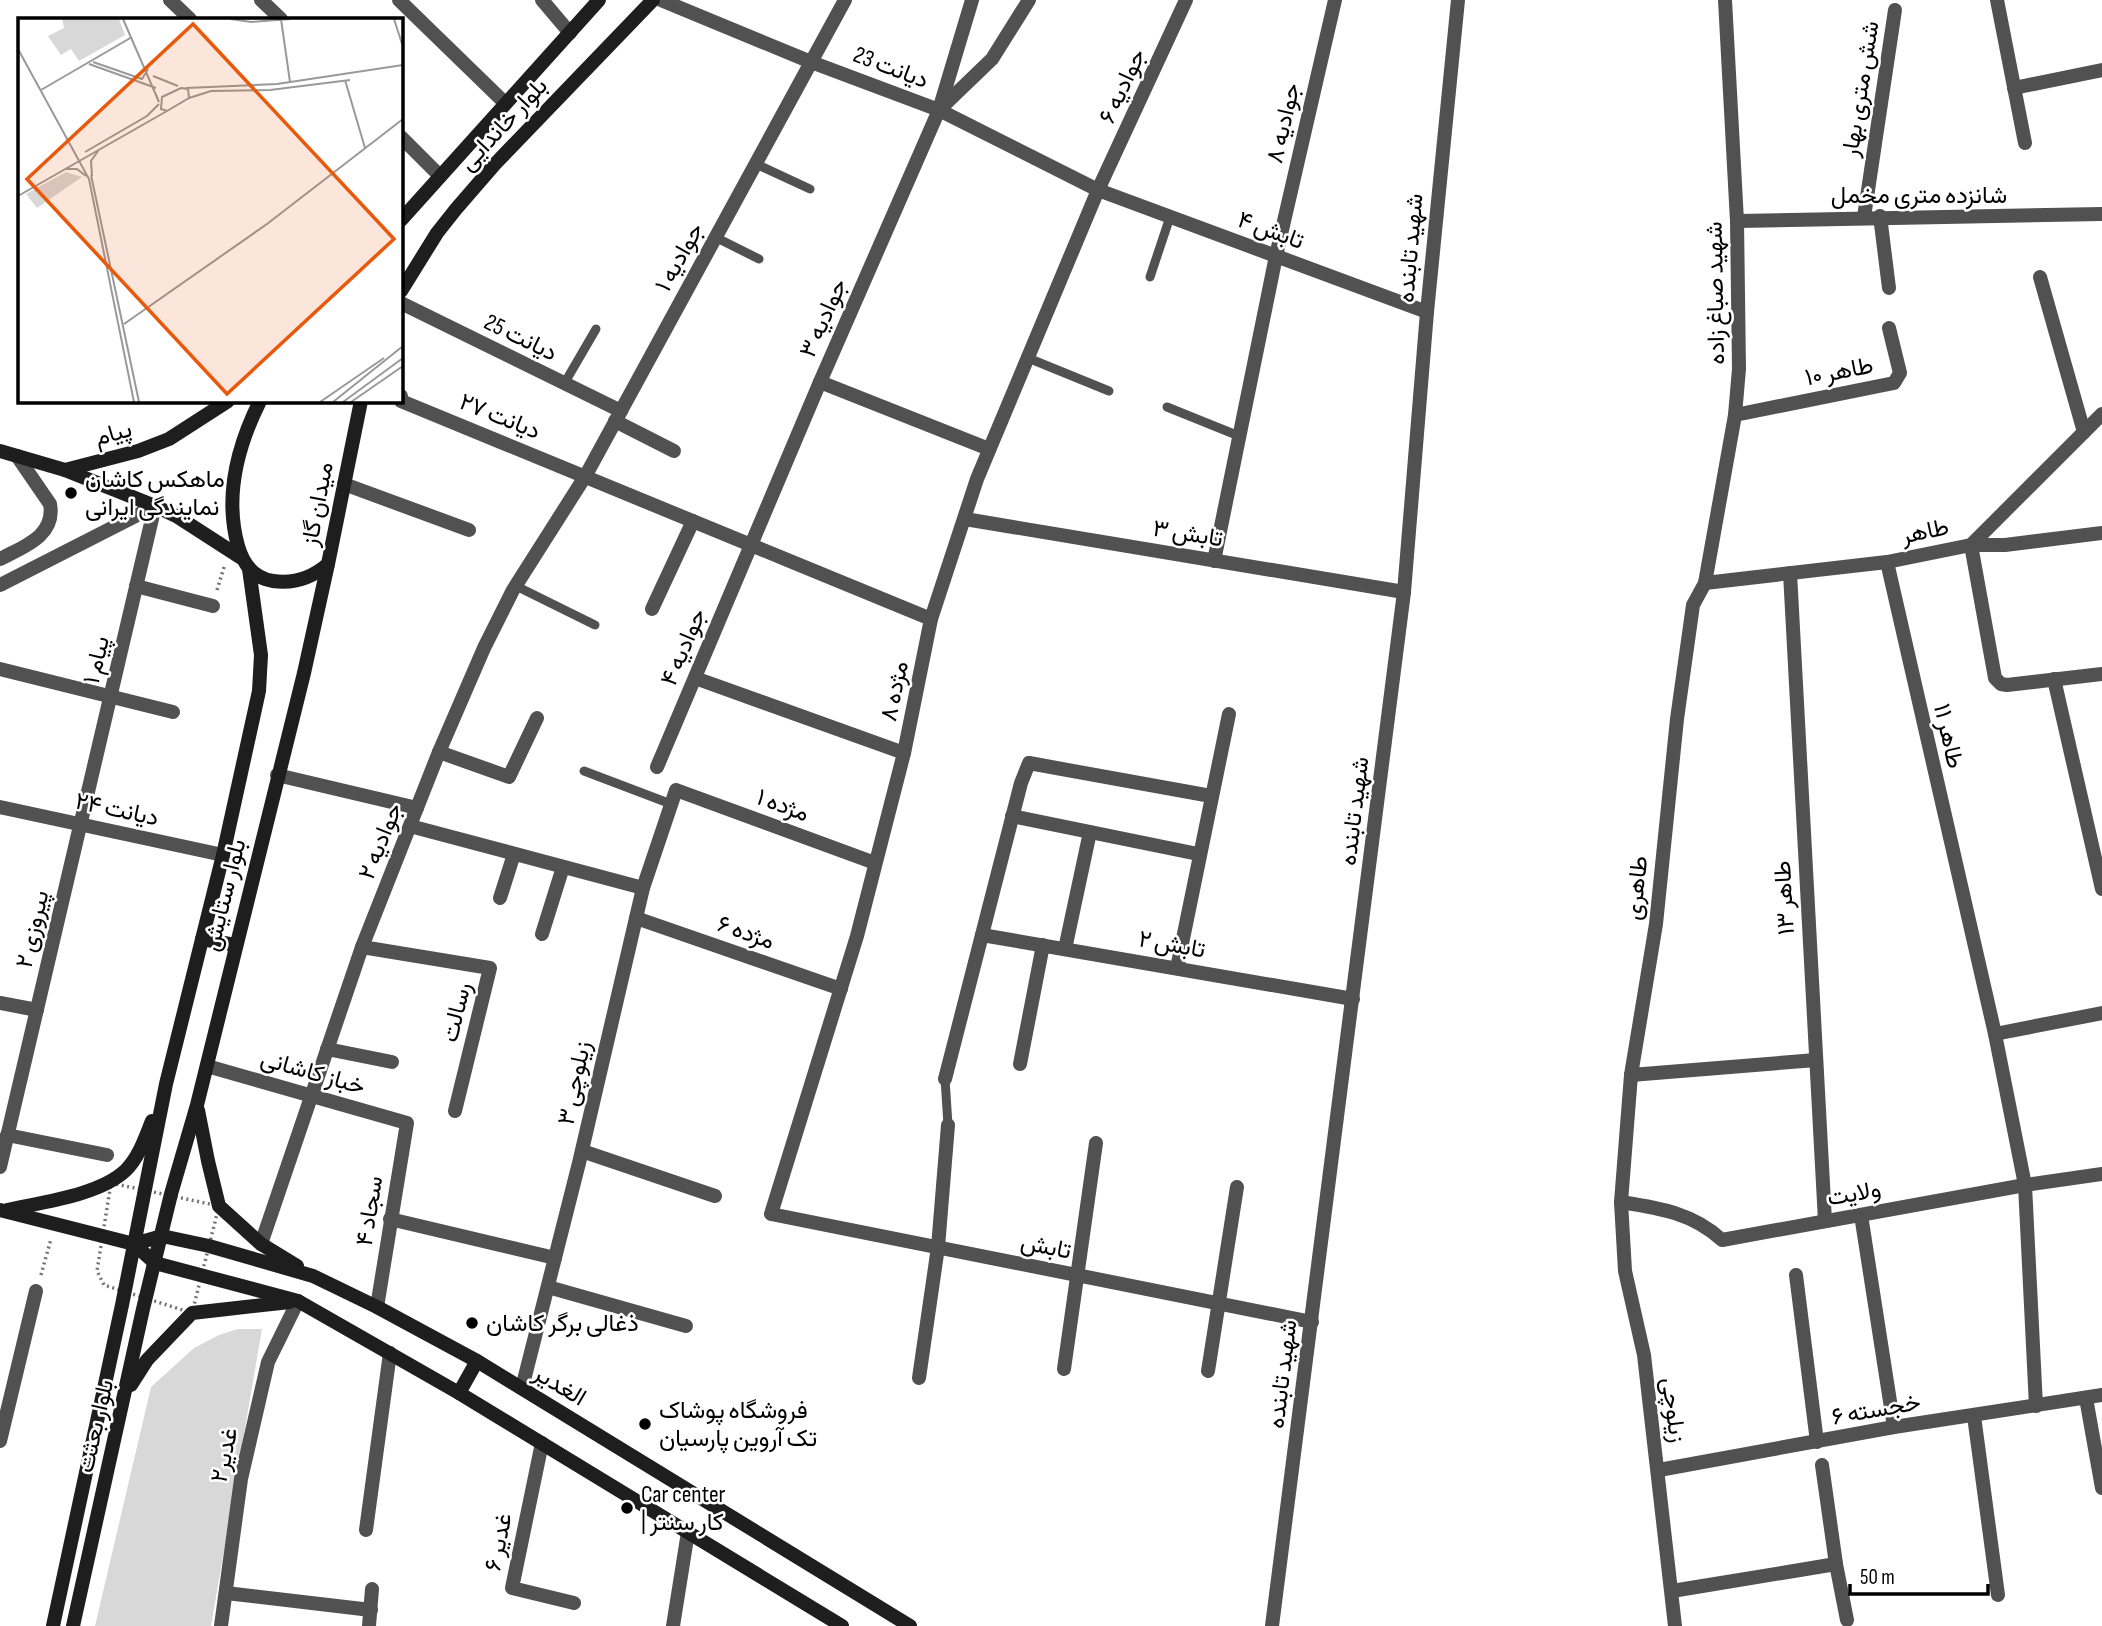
<svg xmlns="http://www.w3.org/2000/svg" width="2102" height="1626" font-family="'Sofia Sans Condensed',Vazirmatn,sans-serif">
<style>
.green{fill:#d8d8d8}
.lines{fill:none;stroke-linecap:round;stroke-linejoin:round}
.path{stroke:#737373;stroke-width:3.5;stroke-dasharray:2 3.5;stroke-linecap:butt}
.service{stroke:#515151;stroke-width:9}
.minor{stroke:#515151;stroke-width:14}
.tertiary{stroke:#515151;stroke-width:14}
.secondary{stroke:#1e1e1e;stroke-width:14}
.poi-dot{fill:#000;stroke:#fff;stroke-width:2.5}
.labels{text-anchor:middle;stroke-width:5;stroke-linejoin:round;paint-order:stroke}
.street-label{font-size:24px;fill:#000;stroke:#fff}
.poi-label{font-size:24px;fill:#000;stroke:#fff;text-anchor:start}
.inset-road{fill:none;stroke:#999;stroke-width:2}
.view{fill:#e8590c;fill-opacity:0.15;stroke:#e8590c;stroke-width:3.5}
.inset-edge{fill:none;stroke:#000;stroke-width:3.5}
</style>
<rect width="100%" height="100%" fill="#fff"/>
<polygon class="green" points="238,1329 262,1329 211,1626 95,1626 151,1387 194,1348 219,1335"/>
<g class="lines">
<g class="path">
<polyline points="217,590 225,564"/>
<polygon points="111,1183 219,1206 192,1313 104,1285 97,1271"/>
<polyline points="41,1275 51,1239"/>
</g>
<g class="service">
<polyline points="756,164 810,189"/>
<polyline points="715,237 759,259"/>
<polyline points="1150,277 1170,217"/>
<polyline points="1028,358 1109,391"/>
<polyline points="564,384 596,329"/>
<polyline points="1167,407 1239,436"/>
<polyline points="516,586 595,625"/>
<polyline points="584,771 671,804"/>
<polyline points="945,1079 948,1125"/>
</g>
<g class="minor">
<polyline points="170,0 190,19"/>
<polyline points="261,0 281,19"/>
<polyline points="399,0 505,103"/>
<polyline points="542,0 570,33"/>
<polyline points="661,0 811,62 939,110 1098,190 1427,312"/>
<polyline points="1186,0 1098,190 977,479 931,619 904,753 857,936 771,1214 1312,1322"/>
<polyline points="1997,0 2025,143"/>
<polyline points="2014,88 2102,70"/>
<polyline points="940,109 992,59 1029,0"/>
<polyline points="401,137 440,176"/>
<polyline points="1880,216 1889,288"/>
<polyline points="1864,217 1895,10"/>
<polyline points="1737,221 2102,214"/>
<polyline points="2040,277 2084,432"/>
<polyline points="401,303 621,411"/>
<polyline points="820,382 989,449"/>
<path d="M401 396V401C578 472 754 547 931 619"/>
<polyline points="1735,415 1894,383 1900,373 1889,328"/>
<polyline points="615,421 674,451"/>
<polyline points="344,484 469,530"/>
<polyline points="965,519 1404,592"/>
<polyline points="2102,533 2005,545 1971,545 1995,678 2001,684 2007,685 2102,674"/>
<polyline points="1214,561 1276,256 1335,0"/>
<polyline points="1887,562 1995,1034 2025,1185 2036,1406"/>
<polyline points="1790,573 1825,1221"/>
<polyline points="1705,583 1887,562 1971,545 2102,414"/>
<polyline points="136,586 213,606"/>
<polyline points="652,609 693,521"/>
<polyline points="0,669 173,712"/>
<polyline points="695,678 904,753"/>
<polyline points="2054,679 2102,889"/>
<polyline points="439,752 509,777 537,718"/>
<polyline points="657,767 820,382 939,110 972,0"/>
<polyline points="277,775 417,808"/>
<polyline points="0,807 223,855"/>
<polyline points="1012,816 1198,854"/>
<polyline points="410,826 643,888"/>
<polyline points="500,898 514,854"/>
<polyline points="636,918 841,989"/>
<polyline points="542,934 563,867"/>
<polyline points="982,935 1353,999"/>
<polyline points="362,947 490,968 455,1111"/>
<polyline points="1065,949 1090,832"/>
<polyline points="1177,968 1229,714"/>
<polyline points="0,1003 37,1010"/>
<polyline points="1995,1034 2102,1013"/>
<polyline points="327,1049 392,1062"/>
<polyline points="1020,1064 1043,945"/>
<polyline points="207,1066 407,1123 377,1307"/>
<polyline points="1631,1075 1816,1060"/>
<polyline points="945,1079 1021,783 1029,763 1211,796"/>
<polyline points="7,1135 107,1155"/>
<polyline points="582,1151 715,1196"/>
<polyline points="0,1167 155,506"/>
<path d="M1621 1202C1659 1208 1693 1213 1722 1240L2025 1185 2102 1174"/>
<polyline points="1861,1215 1894,1427"/>
<polyline points="390,1219 555,1258"/>
<polyline points="261,1244 362,947 439,752 484,648 513,590 586,475 845,0"/>
<polyline points="1796,1275 1817,1442"/>
<polyline points="548,1287 686,1326"/>
<polyline points="1064,1369 1096,1143"/>
<polyline points="1208,1371 1237,1187"/>
<polyline points="919,1378 938,1247 948,1125"/>
<polyline points="522,1388 579,1163 643,888 676,790 875,863"/>
<polyline points="2086,1398 2102,1488"/>
<polyline points="1974,1416 1998,1595"/>
<polyline points="0,1441 36,1291"/>
<polyline points="542,1443 512,1588 574,1603"/>
<polyline points="1822,1465 1836,1564 1847,1620"/>
<polyline points="1659,1470 1894,1427 2102,1395"/>
<polyline points="366,1530 390,1353"/>
<polyline points="1672,1591 1836,1564"/>
<polyline points="226,1593 371,1610"/>
<polyline points="221,1626 241,1479 268,1362 298,1301"/>
<polyline points="369,1626 372,1589"/>
<polyline points="673,1626 688,1532"/>
<polyline points="1675,1626 1644,1355 1625,1271 1621,1202 1631,1075 1656,924 1677,719 1693,605 1705,583 1735,415 1739,369 1737,221 1725,0"/>
</g>
<g class="tertiary">
<path d="M0 559C23 547 56 536 50 504L17 456"/>
<polyline points="0,585 155,506"/>
<polyline points="1272,1626 1404,592 1427,312 1458,0"/>
</g>
<g class="secondary">
<polyline points="401,220 599,0"/>
<polyline points="401,291 437,233 456,209 495,164 653,0"/>
<path d="M260 401C237 447 224 496 238 546 243 564 254 578 273 581 294 584 313 577 328 564L361 401"/>
<polyline points="0,451 65,470 155,506 178,517 240,557"/>
<polyline points="65,470 138,451 169,439 228,401"/>
<polyline points="202,939 235,945"/>
<polyline points="198,1110 208,1161 219,1206 261,1244 297,1266"/>
<polyline points="0,1210 134,1244 162,1236 209,1246 313,1276 377,1307 477,1361 910,1626"/>
<path d="M7 1210C43 1202 100 1195 126 1170 139 1157 145 1138 152 1121"/>
<polyline points="134,1244 155,1263 298,1301 459,1393 842,1626"/>
<polyline points="131,1385 147,1360 192,1313 290,1302"/>
<polyline points="459,1393 477,1361"/>
<polyline points="53,1626 122,1305 166,1084 223,855 259,691 261,655 249,569"/>
<polyline points="73,1626 143,1309 171,1194 197,1105 304,673 328,564"/>
</g>
</g>
<g class="poi-dot">
<circle cx="71" cy="493" r="7"/>
<circle cx="472" cy="1323" r="7"/>
<circle cx="645" cy="1424" r="7"/>
<circle cx="627" cy="1508" r="7"/>
</g>
<g class="labels">
<g class="street-label">
<text transform="translate(891 67) rotate(21)" y="8">دیانت 23</text>
<text transform="translate(1122 86) rotate(-65)" y="8">جوادیه ۶</text>
<text transform="translate(1860 89) rotate(-81)" y="8">شش متری بهار</text>
<text transform="translate(1283 123) rotate(-77)" y="8">جوادیه ۸</text>
<text transform="translate(503 124) rotate(-47)" y="8">بلوار خاندایی</text>
<text x="1919" y="203">شانزده متری مخمل</text>
<text transform="translate(1271 230) rotate(20)" y="8">تابش ۴</text>
<text transform="translate(1410 248) rotate(-85)" y="8">شهید تابنده</text>
<text transform="translate(679 257) rotate(-61)" y="8">جوادیه ۱</text>
<text transform="translate(1715 293) rotate(-91)" y="8">شهید صباغ زاده</text>
<text transform="translate(823 318) rotate(-66)" y="8">جوادیه ۳</text>
<text transform="translate(521 337) rotate(26)" y="8">دیانت 25</text>
<text transform="translate(1839 371) rotate(-11)" y="8">طاهر ۱۰</text>
<text transform="translate(500 416) rotate(22)" y="8">دیانت ۲۷</text>
<text transform="translate(113 433) rotate(-16)" y="8">پیام</text>
<text transform="translate(317 504) rotate(-79)" y="8">میدان گاز</text>
<text transform="translate(1925 531) rotate(-12)" y="8">طاهر</text>
<text transform="translate(1188 533) rotate(9)" y="8">تابش ۳</text>
<text transform="translate(683 647) rotate(-67)" y="8">جوادیه ۴</text>
<text transform="translate(96 660) rotate(-77)" y="8">پیام ۱</text>
<text transform="translate(894 691) rotate(-78)" y="8">مژده ۸</text>
<text transform="translate(1949 736) rotate(77)" y="8">طاهر ۱۱</text>
<text transform="translate(783 805) rotate(20)" y="8">مژده ۱</text>
<text transform="translate(117 809) rotate(12)" y="8">دیانت ۲۴</text>
<text transform="translate(1354 811) rotate(-83)" y="8">شهید تابنده</text>
<text transform="translate(380 841) rotate(-68)" y="8">جوادیه ۲</text>
<text transform="translate(1636 888) rotate(-84)" y="8">طاهری</text>
<text transform="translate(224 895) rotate(-76)" y="8">بلوار ستایش</text>
<text transform="translate(1784 898) rotate(-93)" y="8">طاهر ۱۳</text>
<text transform="translate(32 929) rotate(-77)" y="8">پیروزی ۲</text>
<text transform="translate(746 932) rotate(19)" y="8">مژده ۶</text>
<text transform="translate(1172 944) rotate(10)" y="8">تابش ۲</text>
<text transform="translate(456 1012) rotate(-76)" y="8">رسالت</text>
<text transform="translate(313 1072) rotate(16)" y="8">خباز کاشانی</text>
<text transform="translate(574 1083) rotate(-78)" y="8">زیلوچی ۳</text>
<text transform="translate(1854 1193) rotate(-10)" y="8">ولایت</text>
<text transform="translate(369 1211) rotate(-81)" y="8">سجاد ۴</text>
<text transform="translate(1046 1246) rotate(11)" y="8">تابش</text>
<text transform="translate(1282 1374) rotate(-83)" y="8">شهید تابنده</text>
<text transform="translate(560 1385) rotate(31)" y="8">الغدیر</text>
<text transform="translate(1876 1409) rotate(-10)" y="8">خجسته ۶</text>
<text transform="translate(1674 1410) rotate(83)" y="8">زیلوچی</text>
<text transform="translate(95 1426) rotate(-77)" y="8">بلوار بعثت</text>
<text transform="translate(224 1455) rotate(-78)" y="8">غدیر۲</text>
<text transform="translate(498 1542) rotate(-78)" y="8">غدیر ۶</text>
</g>
<g class="poi-label">
<text x="85" y="487">ماهکس کاشان<tspan x="85" dy="28">نمایندگی ایرانی</tspan></text>
<text x="486" y="1331">ذغالی برگر کاشان</text>
<text x="659" y="1418">فروشگاه پوشاک<tspan x="659" dy="28">تک آروین پارسیان</tspan></text>
<text x="641" y="1502">Car center<tspan x="641" dy="28">| کار سنتر</tspan></text>
</g>
</g>
<g transform="translate(18 18)">
<rect width="385" height="385" fill="#fff"/>
<path d="M44 1H101L107 17 61 43 53 31 43 37 30 18 46 10ZM48 154 64 159 19 190 8 176Z" fill="#d8d8d8"/>
<path class="inset-road" d="M105 1 141 84M213 1 233 4 272 1M263 1 272 64M376 1 385 29M0 31 71 161 116 384M75 44 124 61 130 51M71 46 138 70M135 58 160 68M327 62 347 130M163 70 170 71 171 80 149 93 143 91 144 79ZM168 70 259 66 385 47M23 72 114 19M171 80 193 73 252 72 332 62M67 134 129 98 141 86M47 151H59L68 158M73 157 121 384M74 158 73 143 80 133M0 178 149 93M106 306 249 206 385 101M302 384 366 340M315 384 385 328M325 384 385 340M333 384 385 348"/>
<path class="view" d="M175 6 376 221 209 376 9 161Z"/>
<rect width="385" height="385" class="inset-edge"/>
</g>
<path d="M1850 1584v10h138v-10" fill="none" stroke="#000000" stroke-width="3.5"/>
<text x="1860" y="1584" font-size="21" fill="#000000" stroke="#ffffff" stroke-width="5" paint-order="stroke">50 m</text>
</svg>
